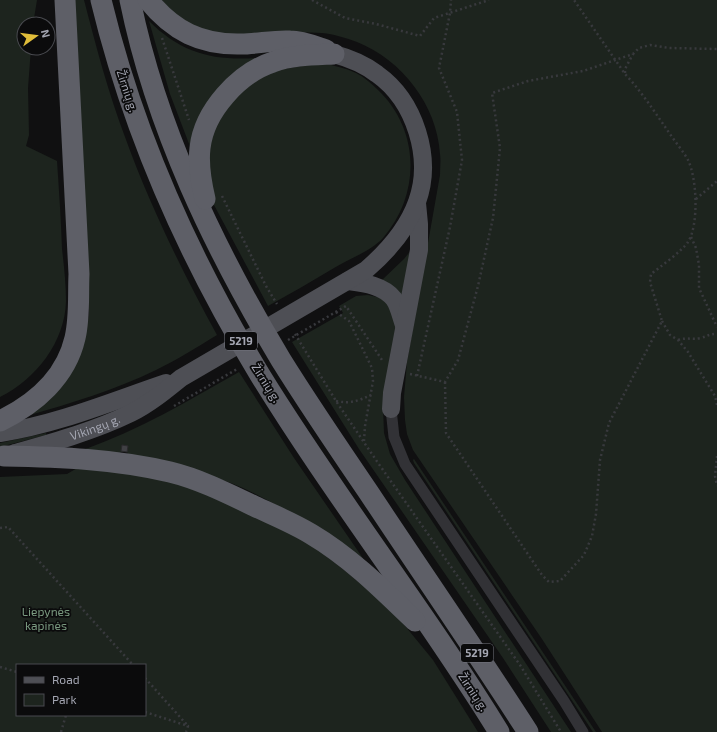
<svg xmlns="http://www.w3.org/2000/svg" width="717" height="732" font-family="'Exo 2',sans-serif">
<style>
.green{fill:#1d241e;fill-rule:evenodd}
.building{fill:#404044;stroke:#2b2a2d}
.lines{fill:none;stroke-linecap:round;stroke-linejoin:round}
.path{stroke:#38393d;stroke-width:2.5;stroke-dasharray:2 3;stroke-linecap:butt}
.street{stroke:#323236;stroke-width:11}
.primary{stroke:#4e4f55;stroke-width:18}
.highway{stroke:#5e5f67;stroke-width:21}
.labels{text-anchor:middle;stroke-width:3.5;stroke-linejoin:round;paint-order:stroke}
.shield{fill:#0b0b0c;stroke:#757780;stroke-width:1}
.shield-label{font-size:11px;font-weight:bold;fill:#a3a5b1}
.street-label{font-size:12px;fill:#a3a5b1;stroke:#0b0b0c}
.park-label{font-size:12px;fill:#7b9b81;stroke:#0b0b0c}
</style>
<rect width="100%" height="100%" fill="#101011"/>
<g class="green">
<path d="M0 0H37L33 24H24V48H31L28 88 29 135 26 146 57 161C59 190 61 220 62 249 64 266 66 284 66 301 65 342 36 379 0 397Z"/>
<path d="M72 0H84C96 46 108 92 125 137 150 206 182 271 217 335 197 347 177 360 156 370 115 390 71 403 27 416L88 321 89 313 88 262Z"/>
<path d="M159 0H717V732H602L542 639 413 450 407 434 405 420 404 397 407 362 440 175C440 168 441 161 440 154 437 105 402 60 357 42 346 38 334 34 322 33 298 31 273 33 249 34 235 34 220 35 207 31 187 26 174 13 159 0Z"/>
<path d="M149 21C181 53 213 61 257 58L191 149 170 94Z"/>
<path d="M321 63C333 65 345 68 356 73 364 77 371 83 378 90 420 130 421 194 383 238 371 251 349 259 334 268 312 281 290 294 268 306L214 205 208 185 207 150 215 126 240 90 271 71Z"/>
<polygon points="412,249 403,298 381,281 404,259"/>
<polygon points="368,295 381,298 389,304 396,327 383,407 384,433 390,454 405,480 571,732 551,732 503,658 359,449 292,342 343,313 339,306 356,296"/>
<path d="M239 372 294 458 369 567C325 536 281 503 231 483 198 471 163 464 128 455L127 452H121L119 454 83 450C139 430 188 401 239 372Z"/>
<polygon points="46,433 46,435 0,447 0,443"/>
<polygon points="414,459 596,732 593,732 414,463 413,460"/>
<path d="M79 467 121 472 166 481 209 493 301 536 344 570 392 610 433 660 478 732H0V477L67 474ZM17 665H145V715H17Z"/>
</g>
<polygon class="building" points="122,445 128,446 127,452 121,451"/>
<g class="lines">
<g class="path">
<polyline points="312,0 345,18 376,24 420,36 434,18 489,0"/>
<polyline points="162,38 189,120"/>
<polyline points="625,73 625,69 633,54"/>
<polyline points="222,196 266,286 277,304"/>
<polyline points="696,199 717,181"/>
<polyline points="691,237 696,248 699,265 699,288 717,327"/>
<polyline points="336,312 349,321 372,368 373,381 365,426 364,441"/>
<polyline points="662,321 670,335 678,340 688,352 715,396 717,405"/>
<polyline points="295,334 336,401 376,460 520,665 561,732"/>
<polyline points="288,340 346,306 382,360"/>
<path d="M678 340C687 337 692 340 701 338 708 336 709 334 717 334"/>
<polyline points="410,374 445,382 458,360 478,286 493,218 500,148 492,93 528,81 583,71 633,54 639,48 650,45 669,48 717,49"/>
<polyline points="417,376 450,227 462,160 457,112 439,68 450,13 451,0"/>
<path d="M445 382 446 433 542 575 549 582 560 581 584 555 592 536 596 514 600 460 609 423 662 321 650 282 651 274C660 267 682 251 688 242 699 225 697 178 688 160 683 151 676 143 670 134 656 114 642 92 625 74L574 0"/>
<path d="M336 401C350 404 358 401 371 395"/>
<polyline points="174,406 237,369"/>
<polyline points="717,456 715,476 717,486"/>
<polyline points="0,528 8,527 133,665"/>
<polyline points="0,667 17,672"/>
<polyline points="145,678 188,726"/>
<polyline points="145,712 188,726 186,732"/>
<polyline points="61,732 66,715"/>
</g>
<polyline class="street" points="391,409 394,437 405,464 564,701 583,732"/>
<g class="primary">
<path d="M348 281C363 283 383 285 394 299 399 306 401 317 404 325"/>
<polyline points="391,409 392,393 419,250 419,224 417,203"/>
<path d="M0 433C58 424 110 402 166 383"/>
<path id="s1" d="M15 453C54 442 94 431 131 413 149 404 165 391 181 378L366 270C388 251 407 230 417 202 433 158 415 101 377 74 364 64 349 58 334 54"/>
</g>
<g class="highway">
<path d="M101 0C133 133 189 258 260 375 335 497 424 610 499 732"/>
<path d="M130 0C156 128 214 248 281 360 309 405 339 449 369 493 422 573 476 651 528 732"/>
<path d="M148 0C173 31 201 45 241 44 257 44 274 40 290 41 303 41 314 46 326 50"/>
<path d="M205 199C201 182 198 165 200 148 204 111 239 73 273 62 292 55 314 55 334 54"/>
<path d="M0 421C35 404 66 377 75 338 80 317 78 295 79 274L65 0"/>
<path d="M4 456C60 457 115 459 170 472 199 479 227 493 254 506 273 515 293 523 311 534 350 557 383 590 415 621"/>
</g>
</g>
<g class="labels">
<g class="shield">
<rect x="225" y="332" width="32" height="18" rx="3"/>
<rect x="461" y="644" width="32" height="18" rx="3"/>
</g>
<g class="shield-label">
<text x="241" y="345">5219</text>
<text x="477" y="657">5219</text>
</g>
<g class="street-label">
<text transform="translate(127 91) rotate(72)" y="4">Žirnių g.</text>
<text transform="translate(266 383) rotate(58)" y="4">Žirnių g.</text>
<text dy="4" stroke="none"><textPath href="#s1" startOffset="84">Vikingų g.</textPath></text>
<text transform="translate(473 692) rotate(57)" y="4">Žirnių g.</text>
</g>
<g class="park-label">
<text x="46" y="616">Liepynės<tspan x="46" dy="14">kapinės</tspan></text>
</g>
</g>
<rect x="16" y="664" width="130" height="52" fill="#0b0b0c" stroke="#48494e"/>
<rect x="24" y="677" width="20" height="6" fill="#4e4f55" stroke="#48494e"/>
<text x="52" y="684" font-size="12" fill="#a3a5b1">Road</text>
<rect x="24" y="694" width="20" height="12" fill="#1d241e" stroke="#48494e"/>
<text x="52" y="704" font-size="12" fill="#a3a5b1">Park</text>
<g transform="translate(36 36) rotate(76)"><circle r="19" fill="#0b0b0c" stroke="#48494e"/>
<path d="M0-3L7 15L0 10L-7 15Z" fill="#e0bd3a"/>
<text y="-6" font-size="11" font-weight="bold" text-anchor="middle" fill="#a3a5b1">N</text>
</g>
</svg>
